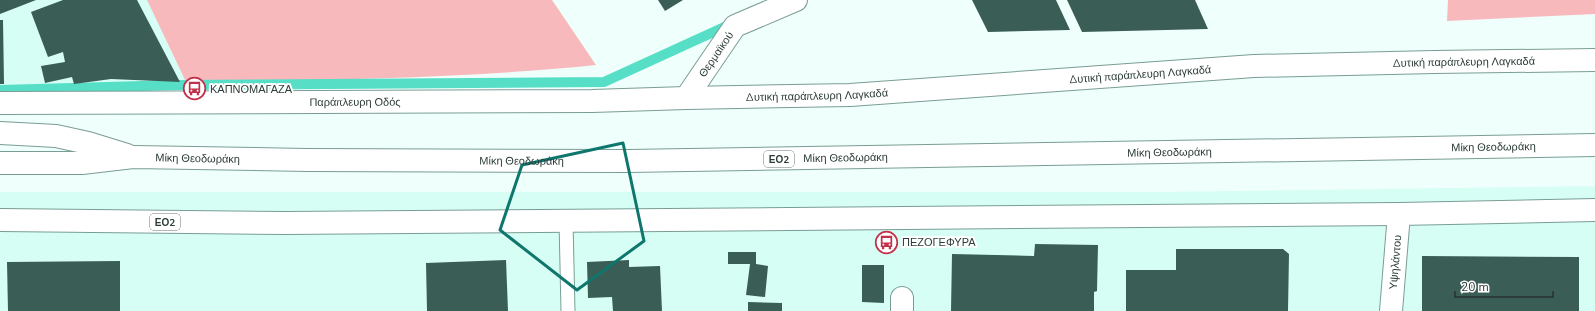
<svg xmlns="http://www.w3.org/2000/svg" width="1595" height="311" font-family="'Nunito Sans',sans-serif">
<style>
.built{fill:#d7fef5}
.green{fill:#f7b9bb}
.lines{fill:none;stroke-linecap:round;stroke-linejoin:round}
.stream{stroke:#56dec7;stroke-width:10}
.building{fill:#3a5d56}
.service-casing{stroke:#799d95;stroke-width:15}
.minor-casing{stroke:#799d95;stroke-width:24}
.tertiary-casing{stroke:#799d95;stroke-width:24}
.trunk-casing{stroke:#799d95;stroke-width:24}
.service{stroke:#fff;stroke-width:13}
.minor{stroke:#fff;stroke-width:22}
.tertiary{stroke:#fff;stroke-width:22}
.trunk{stroke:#fff;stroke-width:22}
.marked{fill:none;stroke:#0f766e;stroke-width:3;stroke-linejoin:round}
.labels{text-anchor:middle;stroke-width:4;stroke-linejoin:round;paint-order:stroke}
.shield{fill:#fff;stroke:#6b7674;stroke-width:1}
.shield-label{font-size:10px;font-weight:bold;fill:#2c3c38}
.street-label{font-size:11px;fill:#2c3c38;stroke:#fff}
.poi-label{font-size:11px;fill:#2c3c38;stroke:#fff;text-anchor:start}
</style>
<rect width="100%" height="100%" fill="#effffb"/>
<g class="built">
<polygon points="0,0 147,0 187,84 0,86"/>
<polygon points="1595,186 1595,311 0,311 0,192 1158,192"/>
</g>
<g class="green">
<path d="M147 0H552L596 65C461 79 323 79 187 84Z"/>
<polygon points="1448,0 1595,0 1595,14 1447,21"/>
</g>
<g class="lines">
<polyline class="stream" points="0,90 178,85 604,82 731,24"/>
</g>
<g class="building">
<polygon points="0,0 36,0 0,14"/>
<polygon points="63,0 137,0 180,82 111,79 74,84 72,77 45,83 41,66 65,62 63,52 48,57 31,12"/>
<polygon points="658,0 683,0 665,11"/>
<polygon points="972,0 1056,0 1070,30 988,32"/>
<polygon points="1067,0 1195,0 1208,29 1082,32"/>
<polygon points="0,20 3,20 4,84 0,84"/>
<polygon points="1035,244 1098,245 1097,291 1094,292 1094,311 951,311 952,254 1034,256"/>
<polygon points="1176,249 1283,249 1289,254 1288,311 1126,311 1126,270 1176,270"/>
<polygon points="728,252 756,252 756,264 768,266 765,297 746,295 750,264 728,264"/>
<polygon points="1422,256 1579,257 1579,311 1422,311"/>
<polygon points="506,260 508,311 427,311 426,263"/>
<polygon points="629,260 629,267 660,266 662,311 613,311 612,297 588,298 587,262"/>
<polygon points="120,261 120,311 8,311 7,262"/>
<polygon points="862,265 884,265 884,303 862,302"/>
<polygon points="748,302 782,303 782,311 748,311"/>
</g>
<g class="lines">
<defs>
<polyline id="service" points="566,221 568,311"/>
<g id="minor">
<polyline points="902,298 902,311"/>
<path id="s1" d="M1391 311 1399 214"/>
</g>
<g id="tertiary">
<path id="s2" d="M686 98 735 26 796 0"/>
<path id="s3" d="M0 103 592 101 686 98 850 95 1254 66 1434 62 1595 60"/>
</g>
<g id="trunk">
<polyline points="0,133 56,136 88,143 127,155"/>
<path id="s4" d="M0 163H82L133 157 307 160 628 161 1595 145"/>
<polyline points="0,220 286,223 1399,214 1595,210"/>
</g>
</defs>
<use href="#service" class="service-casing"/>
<use href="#minor" class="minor-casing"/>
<use href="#tertiary" class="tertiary-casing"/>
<use href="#trunk" class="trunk-casing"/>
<use href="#service" class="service"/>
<use href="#minor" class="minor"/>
<use href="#tertiary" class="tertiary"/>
<use href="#trunk" class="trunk"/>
</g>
<path class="marked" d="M623 143 644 241 577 290 500 230 522 165Z"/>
<defs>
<symbol id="bus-ring" viewBox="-11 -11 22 22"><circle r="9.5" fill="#fff" stroke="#c23149" stroke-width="1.5"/><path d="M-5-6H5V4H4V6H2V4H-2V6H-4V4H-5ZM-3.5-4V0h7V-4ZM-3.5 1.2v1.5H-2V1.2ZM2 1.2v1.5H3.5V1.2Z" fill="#c23149"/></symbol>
</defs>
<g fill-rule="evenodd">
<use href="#bus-ring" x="182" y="76" width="25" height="25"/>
<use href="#bus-ring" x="874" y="230" width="25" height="25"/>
</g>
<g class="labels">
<g class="shield">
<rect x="764" y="151" width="30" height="16" rx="3"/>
<rect x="150" y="214" width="30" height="16" rx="3"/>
</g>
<g class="shield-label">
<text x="779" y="163">ΕΟ2</text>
<text x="165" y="226">ΕΟ2</text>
</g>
<g class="street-label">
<text dy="4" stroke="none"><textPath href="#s2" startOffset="53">Θερμαϊκού</textPath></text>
<text dy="4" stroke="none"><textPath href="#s3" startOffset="1465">Δυτική παράπλευρη Λαγκαδά</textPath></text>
<text dy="4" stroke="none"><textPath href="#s3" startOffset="1141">Δυτική παράπλευρη Λαγκαδά</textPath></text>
<text dy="4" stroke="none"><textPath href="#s3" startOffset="817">Δυτική παράπλευρη Λαγκαδά</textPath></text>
<text dy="4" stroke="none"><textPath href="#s3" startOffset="355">Παράπλευρη Οδός</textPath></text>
<text dy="4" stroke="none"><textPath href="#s4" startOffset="1494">Μίκη Θεοδωράκη</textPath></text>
<text dy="4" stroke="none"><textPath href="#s4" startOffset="1170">Μίκη Θεοδωράκη</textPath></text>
<text dy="4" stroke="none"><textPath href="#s4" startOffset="198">Μίκη Θεοδωράκη</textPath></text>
<text dy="4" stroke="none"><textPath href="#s4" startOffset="846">Μίκη Θεοδωράκη</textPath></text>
<text dy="4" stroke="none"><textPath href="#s4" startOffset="522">Μίκη Θεοδωράκη</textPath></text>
<text dy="4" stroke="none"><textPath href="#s1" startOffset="49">Υψηλάντου</textPath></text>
</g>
<g class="poi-label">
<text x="210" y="93">ΚΑΠΝΟΜΑΓΑΖΑ</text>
<text x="902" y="246">ΠΕΖΟΓΕΦΥΡΑ</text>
</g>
</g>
<path d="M1455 291v6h98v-6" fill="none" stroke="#2c3c38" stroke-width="2"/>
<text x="1461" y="291" font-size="12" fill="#2c3c38" stroke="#ffffff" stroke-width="3" paint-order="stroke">20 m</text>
</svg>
